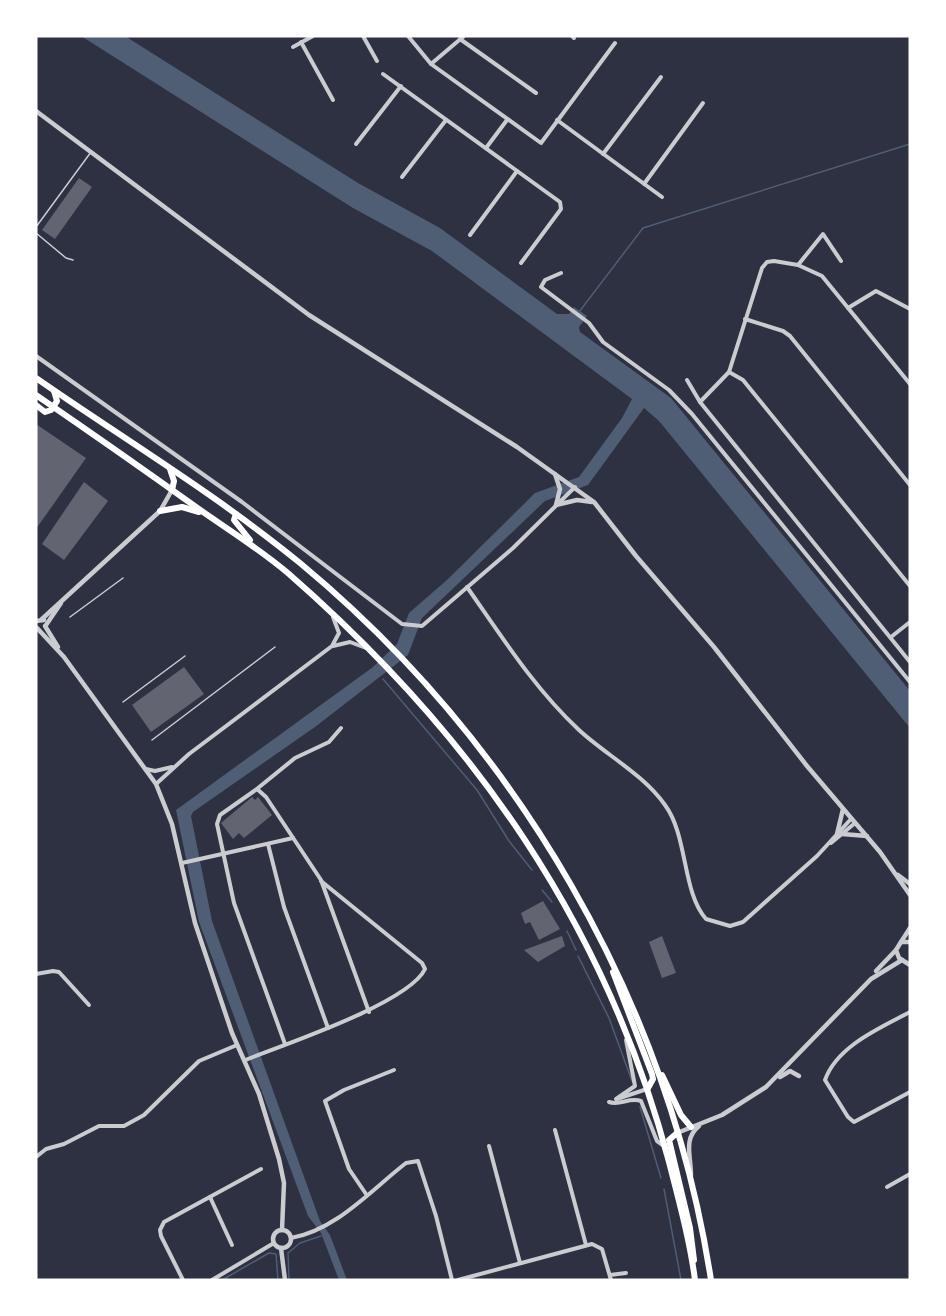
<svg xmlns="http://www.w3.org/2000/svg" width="946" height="1316" font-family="'Noto Serif',serif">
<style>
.water{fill:#4f5d75}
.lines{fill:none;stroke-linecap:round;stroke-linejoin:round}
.stream{stroke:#4f5d75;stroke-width:1.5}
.building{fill:#626471}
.service{stroke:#caccd0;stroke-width:1.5}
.minor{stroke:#caccd0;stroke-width:4}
.tertiary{stroke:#caccd0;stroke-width:4.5}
.trunk{stroke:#fff;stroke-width:6}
</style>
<rect width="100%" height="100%" fill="#2d3142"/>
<polygon class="water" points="81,36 125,36 358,183 440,228 557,314 569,314 574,307 587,316 579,327 580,332 671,398 910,691 910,728 659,421 644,408 588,485 545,501 422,618 408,655 315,727 193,812 191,816 212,921 320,1221 330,1235 347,1280 339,1280 321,1233 308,1216 199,922 176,810 373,667 397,644 409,613 448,579 535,493 579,477 622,418 632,399 432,251 353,208"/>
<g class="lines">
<g class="stream">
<polyline points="579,312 643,228 910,144"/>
<polyline points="383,679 477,790 509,841 532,870"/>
<polyline points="542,890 552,902"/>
<polyline points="567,931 576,950"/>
<polyline points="578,956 609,1018 632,1081"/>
<polyline points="640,1107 661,1178"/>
<polyline points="664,1189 681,1280"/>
<polyline points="222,1280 269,1253 276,1254 278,1280"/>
<polyline points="289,1280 288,1253 300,1243 321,1236"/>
</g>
</g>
<g class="building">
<polygon points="79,178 92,187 55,239 42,230"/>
<polygon points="36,424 86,458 36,529"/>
<polygon points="84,482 108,501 64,560 42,544"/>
<polygon points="184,667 204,694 151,732 132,705"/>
<polygon points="252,797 255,800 258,797 272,815 244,838 239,833 233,839 221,823"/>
<polygon points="543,901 560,929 539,940 530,922 525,924 521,913"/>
<polygon points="562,936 565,946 538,962 524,950"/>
<polygon points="662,936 676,973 662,978 649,942"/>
</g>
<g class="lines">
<g class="service">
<polyline points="36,227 91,152"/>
<polyline points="36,233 66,258 73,260"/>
<polyline points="70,617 123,578"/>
<polyline points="123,702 185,656"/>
<polyline points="152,740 275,647"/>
</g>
<g class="minor">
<polyline points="363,36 377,61"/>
<polyline points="408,36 431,64 541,143 615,43"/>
<polyline points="572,36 574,38"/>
<polyline points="460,39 536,93"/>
<polyline points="301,42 333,100"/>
<polyline points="293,47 313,36"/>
<polyline points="431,64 464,36"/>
<polyline points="383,74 560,202 561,209 521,263"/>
<polyline points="557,120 662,197"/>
<polyline points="356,144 401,86"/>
<polyline points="486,148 507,120"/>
<polyline points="603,154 661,77"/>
<polyline points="402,177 446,120"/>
<polyline points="644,184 703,103"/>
<polyline points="470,235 517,171"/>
<polyline points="798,265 823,234 841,261"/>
<polyline points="561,273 545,280 541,287 589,323 603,342 669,390 692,414 910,682"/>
<polyline points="848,308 876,291 910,309"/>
<polyline points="745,319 783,331 790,336 910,485"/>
<polyline points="36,356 242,502 402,624 422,626 513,548 575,487"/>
<polyline points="729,372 743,380 910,586"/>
<polyline points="687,380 700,402"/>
<polyline points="910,384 822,276 798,265 774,261 767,262 762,268 729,372 700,402 910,662"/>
<path d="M467 587C502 637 534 688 579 730 606 755 643 774 665 805 688 836 682 892 706 919L730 926 743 922 817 856 851 819"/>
<polyline points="891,637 910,622"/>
<polyline points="333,646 350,642 366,648"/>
<polyline points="146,769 155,771 172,767"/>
<polyline points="156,784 189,754 332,646 339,633 333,617"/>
<polyline points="258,788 295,758 329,742 341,728"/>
<polyline points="831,843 855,823"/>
<polyline points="268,844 284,907 328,1028"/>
<polyline points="182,863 293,838"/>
<polyline points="36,974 53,971 59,972 89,1005"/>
<path d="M910 1012C880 1028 837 1046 825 1080L848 1117 854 1122 910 1092"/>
<polyline points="285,1044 234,903 217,824 220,815 257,789 266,797 321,880 369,1012"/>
<path d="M245 1060C283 1045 409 1003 425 969L422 963 321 881"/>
<polyline points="616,1099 635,1086 626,1040"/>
<polyline points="617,1099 647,1089"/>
<path d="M609 1102C620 1106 629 1097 641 1101L657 1141 664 1146"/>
<polyline points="555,1130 586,1245"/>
<polyline points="489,1146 520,1263"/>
<polyline points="36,1157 46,1149 64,1144 99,1126 124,1126 144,1115 199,1061 237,1045"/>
<polyline points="887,1187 910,1174"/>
<polyline points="366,1194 349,1169 325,1101 344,1090 394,1070"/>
<polyline points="210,1197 232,1245"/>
<path d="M291 1238C336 1230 370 1191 406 1163L418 1161 436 1216 452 1280"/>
<polyline points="610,1275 626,1273"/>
<polyline points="183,1280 161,1236 160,1230 164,1222 261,1169"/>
<polyline points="212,1280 274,1243"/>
<polyline points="458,1280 592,1244 602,1249 611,1280"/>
</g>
<g class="tertiary">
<polyline points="36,111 309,315 517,447 594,502 636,556 714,647 807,766 880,852 910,895"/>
<polyline points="555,474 560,489 556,505"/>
<polyline points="556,505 577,500 592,502"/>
<polyline points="42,619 160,511 172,490"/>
<polyline points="36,621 44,620"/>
<polyline points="46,625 61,603"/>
<polyline points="45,626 58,647"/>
<polyline points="37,628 64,657 156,784 172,824 195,923 232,1033 259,1094 279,1159 284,1183 282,1230"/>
<polyline points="837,834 843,809"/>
<polyline points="842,834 867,836"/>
<polyline points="898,875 910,884"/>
<polyline points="901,942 910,928"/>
<polyline points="910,942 901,942 896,950 899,958 910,965"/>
<polyline points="876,971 896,950"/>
<polyline points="780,1077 790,1071 799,1076"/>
<polyline points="677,1133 722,1115 766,1087 871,979 902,960"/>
<path d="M691 1175C691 1156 683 1139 699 1126"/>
<circle cx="282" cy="1239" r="9"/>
<polyline points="281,1248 285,1280"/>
</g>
<g class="trunk">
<path d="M36 378C124 439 217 495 300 563 517 743 668 1001 711 1280"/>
<path d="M36 395C90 432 143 469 196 507 227 529 260 549 289 574 473 735 606 924 669 1162 679 1201 690 1241 695 1280"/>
<polyline points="36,405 45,412 51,410 57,401 54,391"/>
<polyline points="170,469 174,481 172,490"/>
<polyline points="160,511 182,507 199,512"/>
<polyline points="236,514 234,520 250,540"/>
<polyline points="613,972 652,1074 653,1079 648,1088"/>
<polyline points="662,1075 681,1115 691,1127"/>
<polyline points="677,1133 669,1140 690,1228 694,1260"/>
</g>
</g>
<rect width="946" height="1316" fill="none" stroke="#ffffff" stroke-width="75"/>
</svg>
